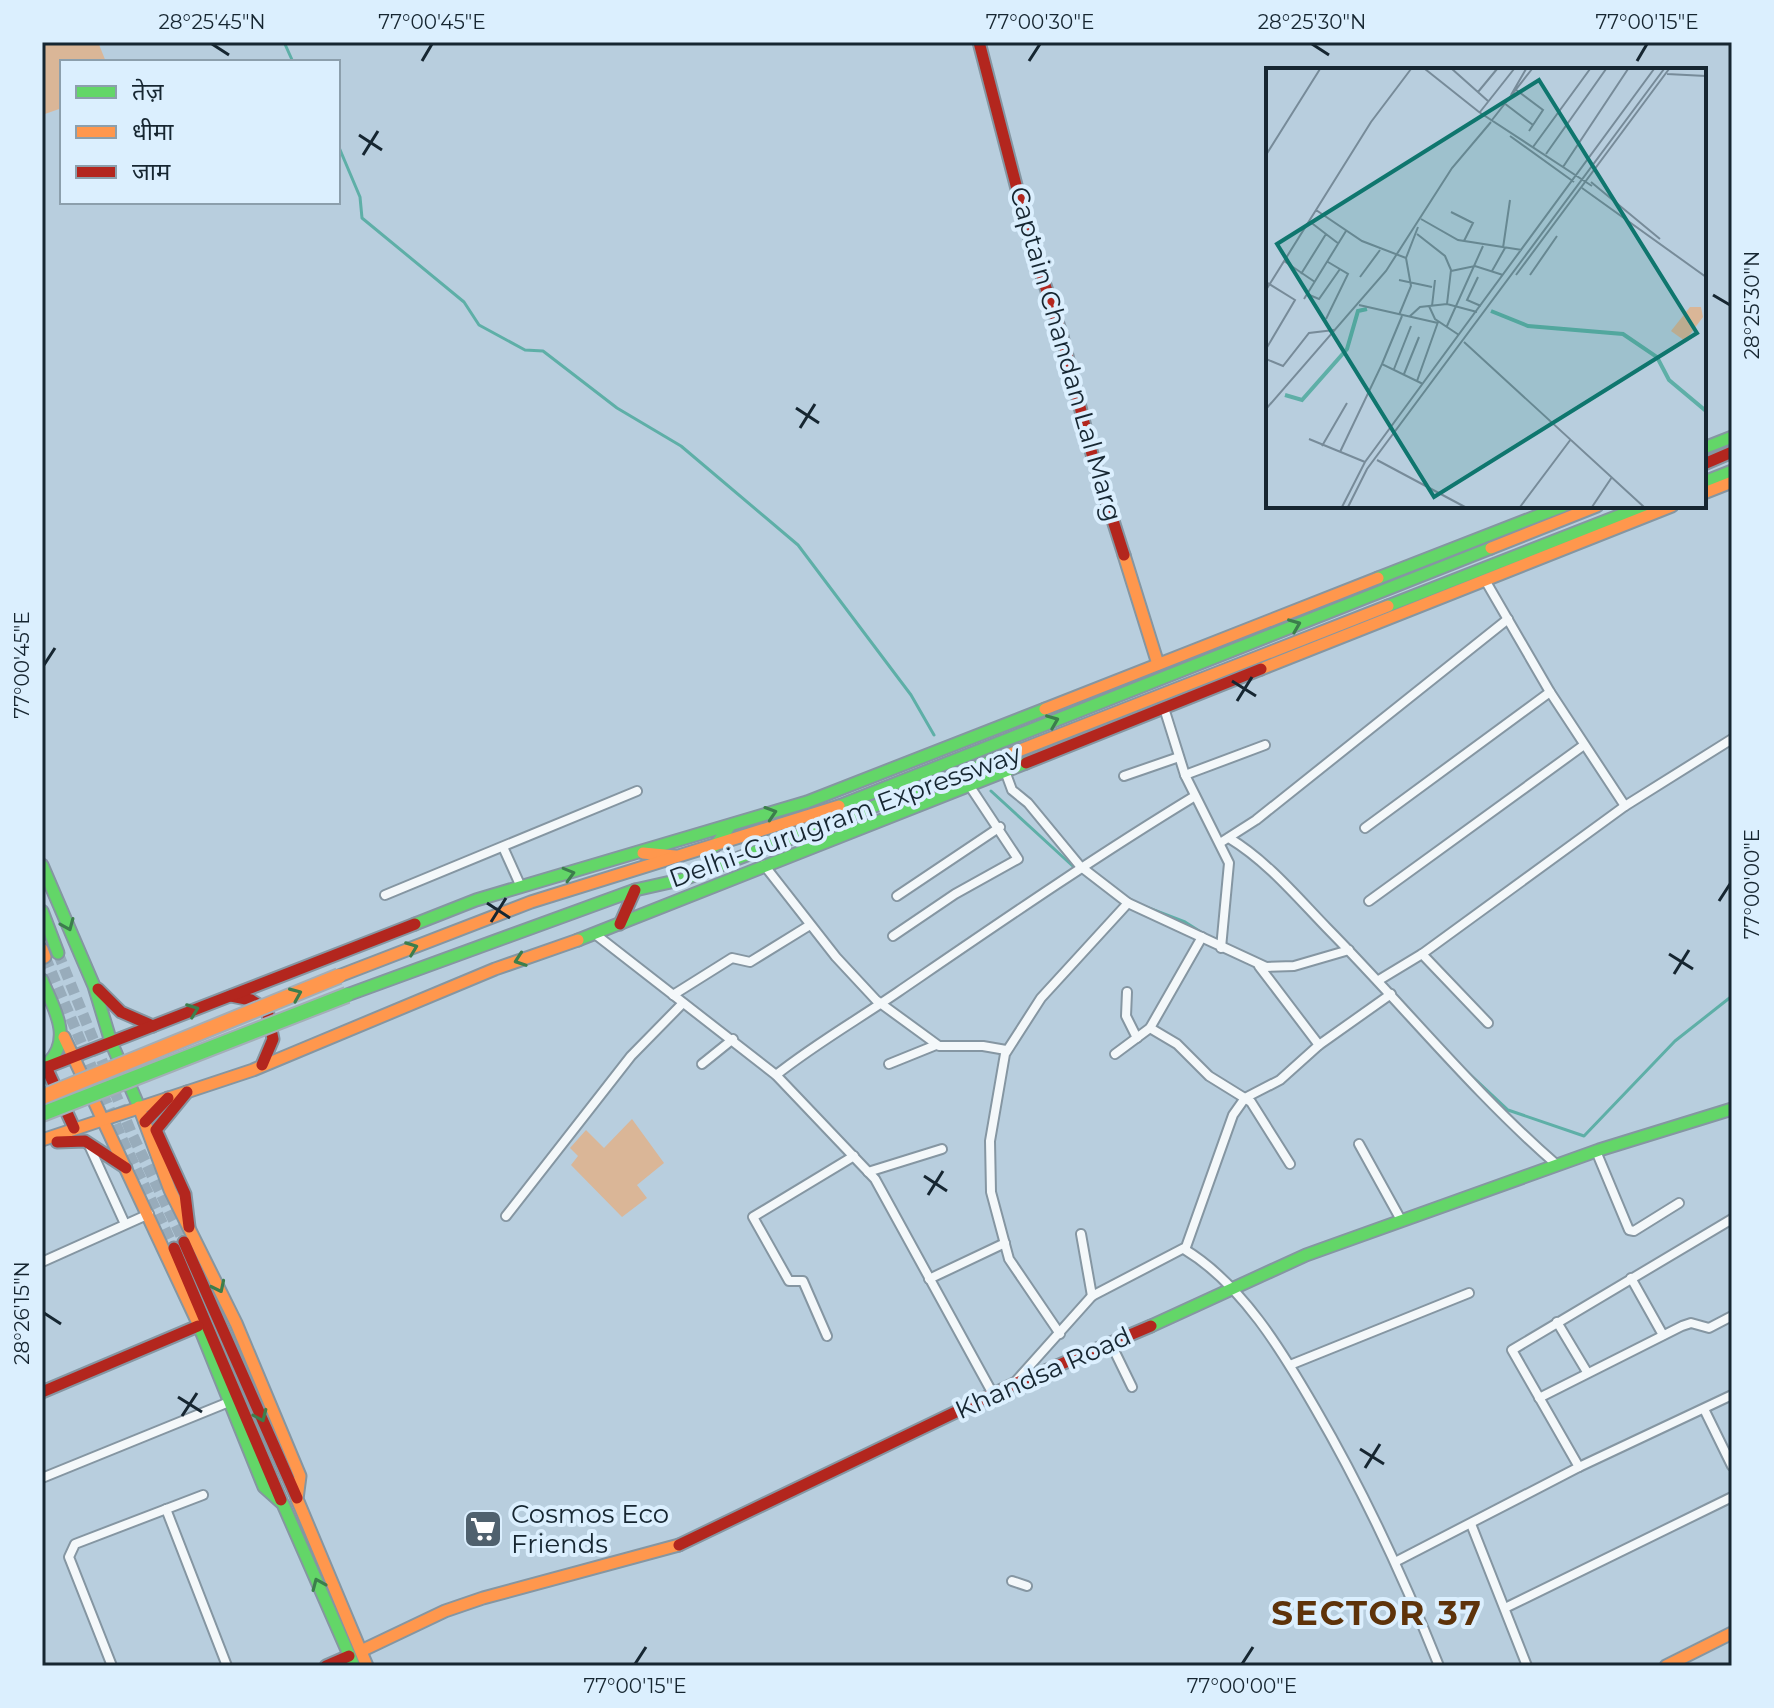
<svg xmlns="http://www.w3.org/2000/svg" width="1774" height="1708" font-family="Montserrat,'Noto Sans Devanagari',sans-serif">
<style>
.green{fill:#dab697}
.lines{fill:none;stroke-linecap:round;stroke-linejoin:round}
.stream{stroke:#5eafa7;stroke-width:3}
.secondary-tunnel{stroke:#98acbb;stroke-width:11;stroke-dasharray:11 5.5;stroke-linecap:butt}
.street-casing{stroke:#8596a2;stroke-width:12}
.fast-casing{stroke:#8596a2;stroke-width:15}
.slow-casing{stroke:#8596a2;stroke-width:15}
.jam-casing{stroke:#8596a2;stroke-width:15}
.street{stroke:#f4f8fa;stroke-width:8}
.fast{stroke:#63d668;stroke-width:11}
.slow{stroke:#ff974d;stroke-width:11}
.jam{stroke:#b3261e;stroke-width:11}
.fast-bridge-casing{stroke:#a3aeb7;stroke-width:18;stroke-linecap:butt}
.slow-bridge-casing{stroke:#a3aeb7;stroke-width:18;stroke-linecap:butt}
.fast-bridge{stroke:#63d668;stroke-width:14}
.slow-bridge{stroke:#ff974d;stroke-width:14}
.oneway{stroke:#3c7e4c}
.ticks{fill:none;stroke:#162631;stroke-width:3}
.labels{text-anchor:middle;stroke-width:8;stroke-linejoin:round;paint-order:stroke}
.street-label{font-size:26px;fill:#162631;stroke:#dbeffe}
.poi-label{font-size:26px;fill:#162631;stroke:#dbeffe;text-anchor:start}
.district-label{font-size:34px;font-weight:bold;letter-spacing:2px;fill:#5e330a;stroke:#dbeffe}
.inset-river{fill:none;stroke:#5eafa7;stroke-width:4}
.inset-road{fill:none;stroke:#778b99;stroke-width:2}
.view{fill:#0f766e;fill-opacity:0.15;stroke:#0f766e;stroke-width:4}
.inset-edge{fill:none;stroke:#162631;stroke-width:4}
.neatline{fill:none;stroke:#162631;stroke-width:3}
.ticks-label{font-size:20px;text-anchor:middle;fill:#162631}
</style>
<rect width="100%" height="100%" fill="#b8cede"/>
<g class="green">
<polygon points="42,42 98,42 106,62 62,62 62,108 42,115"/>
<polygon points="632,1119 664,1163 637,1185 647,1198 622,1217 571,1165 578,1156 570,1148 586,1130 604,1148"/>
</g>
<g class="lines">
<g class="stream">
<polyline points="284,42 293,62"/>
<polyline points="338,145 360,197 362,218 464,302 479,325 525,350 543,351 617,408 681,446 798,545 911,695 934,735"/>
<polyline points="991,791 1076,869"/>
<polyline points="1146,907 1185,922 1204,934"/>
<polyline points="1353,949 1377,975"/>
<polyline points="1461,1066 1508,1110 1584,1136 1675,1041 1732,996"/>
</g>
<g class="secondary-tunnel">
<polyline points="58,953 131,1132 184,1242"/>
<polyline points="45,957 122,1139 174,1248"/>
</g>
<defs>
<g id="street">
<polyline points="1485,580 1550,692 1625,806 1732,739"/>
<polyline points="1164,708 1185,775 1229,863 1221,948"/>
<polyline points="1005,771 1012,790 1028,803 1080,866 1128,903 1266,967 1294,966 1349,950"/>
<polyline points="1185,775 1265,745"/>
<polyline points="1124,776 1179,757"/>
<polyline points="1365,828 1550,692"/>
<path d="M1229 838C1267 861 1296 896 1327 928 1404 1006 1474 1093 1557 1165"/>
<polyline points="1220,843 1256,820 1508,619"/>
<polyline points="503,847 521,887"/>
<polyline points="764,865 836,957 876,1000 939,1046 983,1046 1006,1050"/>
<polyline points="385,895 637,791"/>
<polyline points="897,896 1000,827"/>
<polyline points="1369,901 1584,745"/>
<polyline points="595,934 776,1075 875,1179 993,1394"/>
<polyline points="893,936 955,894 1018,859 969,785"/>
<polyline points="1422,954 1488,1023"/>
<polyline points="1259,966 1319,1045"/>
<polyline points="1379,980 1422,954 1625,806"/>
<polyline points="1127,992 1126,1016 1137,1038"/>
<polyline points="673,995 732,958 750,962 810,925"/>
<polyline points="1150,1028 1177,1044 1209,1076 1251,1102 1290,1164"/>
<polyline points="1115,1054 1150,1028 1202,937"/>
<polyline points="702,1064 733,1039"/>
<polyline points="889,1064 936,1045"/>
<path d="M776 1075C815 1044 857 1020 898 992 996 925 1093 858 1195 796"/>
<polyline points="88,1143 125,1224"/>
<polyline points="1359,1144 1401,1220"/>
<polyline points="1596,1151 1629,1230 1634,1231 1679,1203"/>
<polyline points="868,1172 942,1149"/>
<polyline points="506,1216 631,1056 683,1003"/>
<polyline points="1081,1234 1092,1296"/>
<path d="M1184 1249C1242 1284 1282 1351 1315 1408 1364 1492 1403 1576 1439 1666"/>
<polyline points="42,1262 149,1214"/>
<polyline points="1631,1278 1663,1335"/>
<polyline points="929,1279 1005,1243"/>
<polyline points="1557,1322 1587,1372"/>
<polyline points="1060,1334 1009,1259 991,1192 990,1141 1005,1054 1041,998 1128,903"/>
<polyline points="827,1336 803,1281 789,1281 753,1217 854,1156"/>
<polyline points="1111,1344 1132,1387"/>
<polyline points="1290,1365 1469,1293"/>
<polyline points="1016,1381 1092,1296 1186,1247 1233,1115 1245,1098 1280,1080 1319,1045 1391,994"/>
<polyline points="1539,1398 1682,1326 1691,1323 1709,1328 1732,1316"/>
<polyline points="1704,1409 1732,1466"/>
<polyline points="1579,1467 1512,1350 1732,1219"/>
<polyline points="42,1478 229,1402"/>
<polyline points="166,1509 227,1666"/>
<polyline points="1471,1524 1527,1666"/>
<polyline points="1397,1561 1579,1467 1732,1395"/>
<polyline points="1012,1581 1027,1586"/>
<polyline points="1505,1608 1732,1497"/>
<polyline points="112,1666 69,1557 75,1544 203,1495"/>
</g>
<g id="fast">
<polyline points="1704,448 1732,437"/>
<polyline points="1704,482 1732,471"/>
<polyline points="1378,578 1563,506"/>
<polyline points="1388,606 1644,506"/>
<polyline points="839,806 1491,548"/>
<polyline points="715,846 729,827"/>
<polyline points="42,865 94,986 111,1042 139,1107"/>
<polyline points="42,911 58,953"/>
<polyline points="415,924 476,900 807,802 1045,709"/>
<polyline points="578,940 1026,763"/>
<path d="M42 980C53 1007 73 1037 49 1062"/>
<polyline points="347,995 635,890 684,879 995,760"/>
<polyline points="197,1321 264,1487 283,1504 354,1666"/>
<polyline points="1151,1326 1306,1255 1599,1150 1732,1109"/>
</g>
<g id="slow">
<polyline points="1704,493 1732,482"/>
<polyline points="1491,548 1597,506"/>
<polyline points="1124,555 1158,664"/>
<polyline points="1261,669 1672,506"/>
<polyline points="1045,709 1378,578"/>
<polyline points="995,760 1388,606"/>
<polyline points="643,853 675,856"/>
<polyline points="42,949 45,957"/>
<polyline points="339,976 531,902 839,806"/>
<polyline points="64,1037 197,1321"/>
<polyline points="139,1107 170,1190 236,1323 300,1476 297,1499 367,1666"/>
<polyline points="42,1140 253,1070 495,969 578,940"/>
<polyline points="361,1651 445,1611 483,1598 679,1545"/>
<polyline points="1666,1666 1732,1633"/>
</g>
<g id="jam">
<polyline points="979,42 1031,243 1062,336 1093,458 1124,555"/>
<polyline points="1704,464 1732,452"/>
<polyline points="1026,763 1261,669"/>
<polyline points="620,924 635,890"/>
<polyline points="98,989 121,1012 153,1026"/>
<polyline points="231,996 251,1000 267,1010 273,1039 262,1065"/>
<polyline points="46,1067 74,1128"/>
<polyline points="42,1069 415,924"/>
<polyline points="187,1092 156,1130 185,1194 189,1227"/>
<polyline points="145,1122 168,1098"/>
<polyline points="57,1142 85,1141 126,1168"/>
<polyline points="184,1242 297,1498"/>
<polyline points="174,1248 281,1500"/>
<polyline points="42,1392 198,1326"/>
<polyline points="679,1545 1012,1385 1151,1326"/>
<polyline points="326,1666 349,1656"/>
</g>
</defs>
<use href="#street" class="street-casing"/>
<use href="#fast" class="fast-casing"/>
<use href="#slow" class="slow-casing"/>
<use href="#jam" class="jam-casing"/>
<use href="#street" class="street"/>
<use href="#fast" class="fast"/>
<use href="#slow" class="slow"/>
<use href="#jam" class="jam"/>
<defs>
<polyline id="fast-bridge" points="42,1114 347,995"/>
<polyline id="slow-bridge" points="42,1097 339,976"/>
</defs>
<use href="#fast-bridge" class="fast-bridge-casing"/>
<use href="#slow-bridge" class="slow-bridge-casing"/>
<use href="#fast-bridge" class="fast-bridge"/>
<use href="#slow-bridge" class="slow-bridge"/>
</g>
<defs><path id="oneway-chevron" d="M-2-3.5L2.5 0L-2 3.5" fill="none" stroke-width="1.6" stroke-linecap="round" stroke-linejoin="round" transform="scale(2)"/></defs>
<g class="oneway">
<use href="#oneway-chevron" transform="translate(1295 625) rotate(-22)"/>
<use href="#oneway-chevron" transform="translate(1053 721) rotate(-22)"/>
<use href="#oneway-chevron" transform="translate(771 813) rotate(-18)"/>
<use href="#oneway-chevron" transform="translate(569 874) rotate(-16)"/>
<use href="#oneway-chevron" transform="translate(68 925) rotate(67)"/>
<use href="#oneway-chevron" transform="translate(412 948) rotate(-21)"/>
<use href="#oneway-chevron" transform="translate(520 960) rotate(161)"/>
<use href="#oneway-chevron" transform="translate(296 994) rotate(-23)"/>
<use href="#oneway-chevron" transform="translate(193 1010) rotate(-21)"/>
<use href="#oneway-chevron" transform="translate(219 1287) rotate(64)"/>
<use href="#oneway-chevron" transform="translate(261 1416) rotate(66)"/>
<use href="#oneway-chevron" transform="translate(318 1584) rotate(-113)"/>
</g>
<path class="ticks" d="M212 44 229 55M1312 44 1329 55M422 61 432 44M1029 61 1040 44M1637 61 1647 44M359 135 382 150M363 155 378 131M1713 295 1730 305M796 408 819 423M800 428 815 404M44 665 55 648M1232 681 1256 696M1237 701 1252 677M1719 901 1730 884M487 903 510 918M491 922 506 898M1669 954 1693 969M1674 974 1689 950M924 1176 947 1191M928 1195 943 1171M44 1313 61 1324M178 1397 202 1412M182 1416 197 1393M1360 1449 1384 1464M1365 1468 1380 1444M635 1664 646 1647M1242 1664 1253 1647"/>
<defs>
<symbol id="supermarket-square" viewBox="-11 -11 22 22"><rect x="-9" y="-9" width="18" height="18" rx="4" fill="#4f616e" stroke="#dbeffe"/><path d="M-6-5.5h2.5l.6 2H6L4.5 2H-2.5L-4.4-4H-6ZM-1.5 3.2a1.3 1.3 0 1 0 .1 0ZM3 3.2a1.3 1.3 0 1 0 .1 0Z" fill="#fff"/></symbol>
</defs>
<g fill-rule="evenodd">
<use href="#supermarket-square" x="461" y="1507" width="44" height="44"/>
</g>
<g class="labels">
<g class="street-label">
<text transform="translate(1066 354) rotate(74)" y="9">Captain Chandan Lal Marg</text>
<text transform="translate(845 816) rotate(-20)" y="9">Delhi-Gurugram Expressway</text>
<text transform="translate(1043 1373) rotate(-24)" y="9">Khandsa Road</text>
</g>
<g class="poi-label">
<text x="511" y="1523">Cosmos Eco<tspan x="511" dy="30">Friends</tspan></text>
</g>
<g class="district-label">
<text x="1377" y="1625">SECTOR 37</text>
</g>
</g>
<g transform="translate(1266 68)">
<rect width="440" height="440" fill="#b8cede"/>
<path d="M424 239H435L437 249 419 273 405 263Z" fill="#dab697"/>
<path class="inset-river" d="M225 243 262 258 357 266 391 289 403 312 440 343M19 327 36 332 81 281 92 243 101 241"/>
<path class="inset-road" d="M159 1 213 44 326 118M186 1 222 33M401 6 440 8M249 21 277 42 263 63M212 24 231 1M245 27 260 1M238 35 267 57M214 44 248 1M226 52 266 1M244 68 308 114M267 79 324 1M280 86 340 1M0 87 54 1M297 99 362 1M325 114 394 171M316 120 440 209M50 142 96 173 140 190M185 144 207 155 198 173M155 151 192 172 256 182M43 153 73 176M151 166 179 188 185 202 181 236M237 180 244 132M18 193 49 214M185 203 209 198 237 207M226 203 239 180M35 206 60 166M250 207 403 1M264 207 291 168M94 209 114 182M212 209 201 232 215 238M133 212 166 219M0 214 29 232 0 281M0 222 105 54 145 1M41 226 53 231 74 201M38 231 80 163M93 237 172 255M163 238 169 251 193 267M166 238 169 212M133 247 145 218 140 190 152 159M143 249 154 239 181 236 211 244M60 251 82 206 62 194M181 258 217 178M198 274 378 439M0 291 17 298 43 265 68 262M116 296 136 248M128 301 145 258M138 306 153 269M151 313 172 254M0 341 120 203 186 100 225 54M43 371 99 394M56 378 81 335M74 384 116 296 157 316M111 392 199 439M76 439 99 394 388 1M82 439 101 401 398 1M254 439 305 371M326 439 346 409"/>
<path class="view" d="M273 12 431 265 168 429 11 176Z"/>
<rect width="440" height="440" class="inset-edge"/>
</g>
<rect width="1774" height="1708" fill="none" stroke="#dbeffe" stroke-width="88"/>
<rect x="60" y="60" width="280" height="144" fill="#dbeffe" stroke="#8c9fac" stroke-width="2"/>
<rect x="76" y="86" width="40" height="12" fill="#63d668" stroke="#8c9fac" stroke-width="2"/>
<text x="132" y="100" font-size="24" fill="#162631">तेज़</text>
<rect x="76" y="126" width="40" height="12" fill="#ff974d" stroke="#8c9fac" stroke-width="2"/>
<text x="132" y="140" font-size="24" fill="#162631">धीमा</text>
<rect x="76" y="166" width="40" height="12" fill="#b3261e" stroke="#8c9fac" stroke-width="2"/>
<text x="132" y="180" font-size="24" fill="#162631">जाम</text>
<rect x="44" y="44" width="1686" height="1620" class="neatline"/>
<g class="ticks-label">
<text x="212" y="29">28°25'45"N</text>
<text x="432" y="29">77°00'45"E</text>
<text x="1040" y="29">77°00'30"E</text>
<text x="1312" y="29">28°25'30"N</text>
<text x="1647" y="29">77°00'15"E</text>
<text transform="translate(1752 305) rotate(-90)" y="7">28°25'30"N</text>
<text transform="translate(22 665) rotate(-90)" y="7">77°00'45"E</text>
<text transform="translate(1752 884) rotate(-90)" y="7">77°00'00"E</text>
<text transform="translate(22 1313) rotate(-90)" y="7">28°26'15"N</text>
<text x="635" y="1693">77°00'15"E</text>
<text x="1242" y="1693">77°00'00"E</text>
</g>
</svg>
